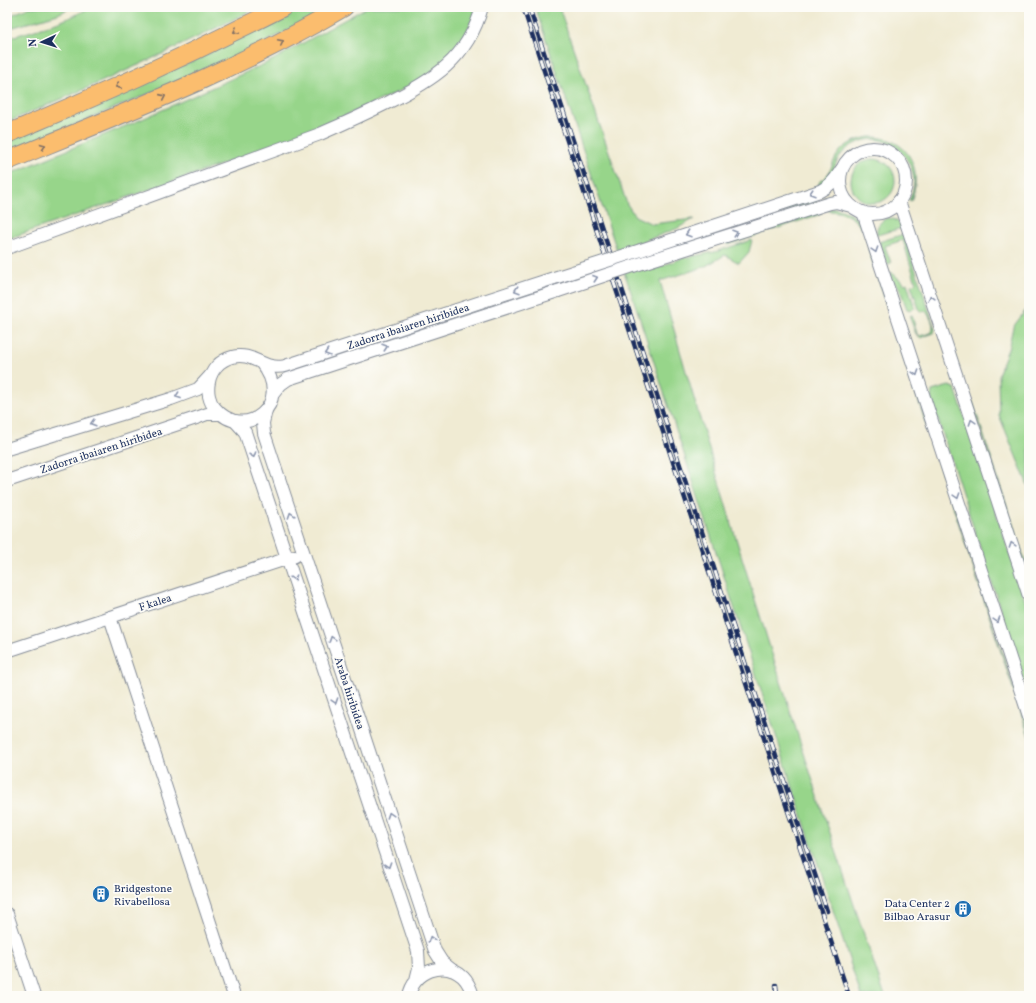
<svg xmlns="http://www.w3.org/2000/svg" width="1036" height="1003" font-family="Vollkorn,serif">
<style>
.green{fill:#97d58a;stroke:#598274}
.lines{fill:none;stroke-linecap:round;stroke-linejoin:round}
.minor-casing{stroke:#868d98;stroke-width:14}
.highway-casing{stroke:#868d98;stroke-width:20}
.minor{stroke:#fff;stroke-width:12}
.highway{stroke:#fbbd6e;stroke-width:18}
.rail-casing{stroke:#1b2f5e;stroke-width:4.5}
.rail{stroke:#fdfcf7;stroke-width:3;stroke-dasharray:9;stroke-linecap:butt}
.minor-bridge-casing{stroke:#868d98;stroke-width:14;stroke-linecap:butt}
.minor-bridge{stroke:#fff;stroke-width:12}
.oneway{stroke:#806f65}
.oneway2{stroke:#8d97ae}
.labels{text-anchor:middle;stroke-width:3.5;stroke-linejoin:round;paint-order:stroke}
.street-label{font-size:11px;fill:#1b2f5e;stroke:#fdfcf7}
.poi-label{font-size:11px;fill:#1b2f5e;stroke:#fdfcf7;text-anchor:start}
</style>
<rect width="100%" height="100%" fill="#fdfcf7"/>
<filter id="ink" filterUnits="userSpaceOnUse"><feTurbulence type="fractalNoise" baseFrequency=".025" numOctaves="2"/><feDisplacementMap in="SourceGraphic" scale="8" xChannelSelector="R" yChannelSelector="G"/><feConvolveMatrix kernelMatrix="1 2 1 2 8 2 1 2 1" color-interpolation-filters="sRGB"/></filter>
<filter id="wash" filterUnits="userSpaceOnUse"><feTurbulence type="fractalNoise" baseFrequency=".012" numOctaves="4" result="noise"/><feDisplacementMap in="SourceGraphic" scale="16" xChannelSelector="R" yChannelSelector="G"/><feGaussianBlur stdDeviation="0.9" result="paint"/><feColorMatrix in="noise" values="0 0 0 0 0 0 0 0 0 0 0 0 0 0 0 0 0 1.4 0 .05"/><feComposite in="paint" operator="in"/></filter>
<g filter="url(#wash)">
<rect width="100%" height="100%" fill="#f0ebd3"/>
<g class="green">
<polygon points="30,7 72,7 58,14 7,29 7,17"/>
<path d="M91 7H258C176 49 92 87 7 122V38C36 30 65 22 91 7Z"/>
<polygon points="298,7 332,7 241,55 7,153 7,141 198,59"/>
<polygon points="367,7 476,7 474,16 463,39 450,56 427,75 398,92 287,142 7,239 7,175 140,120 271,61"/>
<path d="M535 7H559L627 204 635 216 652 224 694 219 676 229 639 243 648 271 683 258 715 252 752 240 749 252 739 263 725 255 704 267 660 281C728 521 804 760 885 996H861L636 307Z"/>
<path d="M869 137C907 136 924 167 911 201L909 200C911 194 914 189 914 182 913 155 886 131 859 142 850 145 842 152 838 159 835 165 834 172 831 176 828 181 823 183 818 186L820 181C829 176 830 170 834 161 840 146 854 140 869 137Z"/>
<circle cx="873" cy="181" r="22"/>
<polygon points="816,198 817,201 715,234 714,231"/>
<path d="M835 208C846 211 858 216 863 228H861C855 217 842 211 829 211L827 209Z"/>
<polygon points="820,211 821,214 727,245 726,242"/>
<path d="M887 218C894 218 899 221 902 228L877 235C876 227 879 222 887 218Z"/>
<path d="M904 234 935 329 934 333 920 338 916 334 910 318 911 315H912L917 334 919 336 931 333C936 325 930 318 926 311L920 312 911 285 916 283 903 240 885 246 891 263 888 264 886 262 879 242Z"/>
<polygon points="868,248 869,248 1029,733 1029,737"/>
<polygon points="891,272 905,284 907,283 915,308 909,310 907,309 899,287 892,281 890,274"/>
<polygon points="1029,306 1029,488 999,415 998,375 1008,349 1013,327"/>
<polygon points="949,386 955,388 1029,613 1029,696 931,398 932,391"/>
<polygon points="972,400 1029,573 1029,578 971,401"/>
</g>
</g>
<g filter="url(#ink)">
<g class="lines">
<defs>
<g id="minor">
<circle cx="873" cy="181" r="33"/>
<polyline points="899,201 1029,596"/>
<polyline points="863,212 1029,716"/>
<path d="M7 248 320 134C343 124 365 114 387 103 432 81 468 59 482 7"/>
<path d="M641 250 820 191C830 186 835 180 841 170"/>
<polyline points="645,262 830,203 836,202 851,206"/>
<path d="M262 364C295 404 244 443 215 408 209 402 207 391 209 382 211 370 220 360 232 357 253 351 263 371 285 366L554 278"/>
<polyline points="273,394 281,384 288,379 558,291"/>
<polyline points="266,410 263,423 264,433 435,951 442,962 452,970"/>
<polyline points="235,421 245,432 418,951 419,968 416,980"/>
<polyline points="7,449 171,399 198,389 210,376"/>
<polyline points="7,481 199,417 207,414 219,414"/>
<polyline points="110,617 234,996"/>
<polyline points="7,651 295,556"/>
<polyline points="7,914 34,996"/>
<path d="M409 996C413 972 444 959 463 977 468 982 471 989 473 996"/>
</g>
<g id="highway">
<path d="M7 134C101 95 193 53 283 7"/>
<path d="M7 161C122 114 237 70 344 7"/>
</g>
</defs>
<use href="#minor" class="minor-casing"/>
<use href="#highway" class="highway-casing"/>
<use href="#minor" class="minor"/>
<use href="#highway" class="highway"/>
<defs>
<g id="rail">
<polyline points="523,7 849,996"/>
<polyline points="529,7 827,911"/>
<polyline points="776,985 777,996"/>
</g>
</defs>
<use href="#rail" class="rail-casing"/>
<use href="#rail" class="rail"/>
<defs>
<g id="minor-bridge">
<polyline points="554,278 641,250"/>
<polyline points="558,291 645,262"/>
</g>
</defs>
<use href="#minor-bridge" class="minor-bridge-casing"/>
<use href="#minor-bridge" class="minor-bridge"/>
</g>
<defs><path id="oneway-chevron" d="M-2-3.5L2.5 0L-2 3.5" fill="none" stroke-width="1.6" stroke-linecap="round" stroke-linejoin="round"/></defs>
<g class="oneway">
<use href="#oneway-chevron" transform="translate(236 31) rotate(153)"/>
<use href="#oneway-chevron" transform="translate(281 42) rotate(-27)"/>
<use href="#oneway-chevron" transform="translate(118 86) rotate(156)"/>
<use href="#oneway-chevron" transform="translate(163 97) rotate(-24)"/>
<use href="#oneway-chevron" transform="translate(43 146) rotate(-22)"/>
</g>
<g class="oneway2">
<use href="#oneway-chevron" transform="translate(812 193) rotate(162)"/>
<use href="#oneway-chevron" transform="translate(735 233) rotate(-18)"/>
<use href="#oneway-chevron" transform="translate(688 234) rotate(162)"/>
<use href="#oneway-chevron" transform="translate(875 250) rotate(72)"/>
<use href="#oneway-chevron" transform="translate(595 278) rotate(-18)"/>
<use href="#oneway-chevron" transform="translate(517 290) rotate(162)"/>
<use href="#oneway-chevron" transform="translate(931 298) rotate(-108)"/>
<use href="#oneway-chevron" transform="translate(385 347) rotate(-18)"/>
<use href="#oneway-chevron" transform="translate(327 353) rotate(162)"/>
<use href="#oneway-chevron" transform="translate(916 373) rotate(72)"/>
<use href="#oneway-chevron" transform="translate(178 396) rotate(160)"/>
<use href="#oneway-chevron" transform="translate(972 422) rotate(-108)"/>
<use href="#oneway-chevron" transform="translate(93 423) rotate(164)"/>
<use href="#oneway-chevron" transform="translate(253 455) rotate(71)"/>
<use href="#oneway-chevron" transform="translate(957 496) rotate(72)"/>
<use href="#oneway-chevron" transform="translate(291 515) rotate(-108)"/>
<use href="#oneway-chevron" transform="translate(1012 545) rotate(-108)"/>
<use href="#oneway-chevron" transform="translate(294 578) rotate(72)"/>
<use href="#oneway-chevron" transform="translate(997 620) rotate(72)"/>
<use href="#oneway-chevron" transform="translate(332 639) rotate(-108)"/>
<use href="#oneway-chevron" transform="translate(335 701) rotate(72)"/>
<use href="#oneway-chevron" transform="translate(390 815) rotate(-108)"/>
<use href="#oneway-chevron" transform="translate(388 865) rotate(72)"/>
<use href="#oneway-chevron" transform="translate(431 939) rotate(-108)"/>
</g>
</g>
<defs>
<symbol id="building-disc" viewBox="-11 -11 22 22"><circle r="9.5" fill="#1f6fb2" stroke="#fdfcf7"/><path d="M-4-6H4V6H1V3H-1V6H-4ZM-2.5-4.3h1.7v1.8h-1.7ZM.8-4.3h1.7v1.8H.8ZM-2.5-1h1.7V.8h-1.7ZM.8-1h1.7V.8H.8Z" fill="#fff"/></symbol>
</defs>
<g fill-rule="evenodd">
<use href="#building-disc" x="91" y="884" width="20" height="20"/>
<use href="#building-disc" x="953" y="899" width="20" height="20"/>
</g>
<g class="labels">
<g class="street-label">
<text transform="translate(408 326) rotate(-18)" y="4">Zadorra ibaiaren hiribidea</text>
<text transform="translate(101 450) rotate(-18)" y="4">Zadorra ibaiaren hiribidea</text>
<text transform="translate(155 602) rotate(-18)" y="4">F kalea</text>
<text transform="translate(350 693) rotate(72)" y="4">Araba hiribidea</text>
</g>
<g class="poi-label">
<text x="114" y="892">Bridgestone<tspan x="114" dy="13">Rivabellosa</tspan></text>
<text x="950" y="907" text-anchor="end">Data Center 2<tspan x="950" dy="13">Bilbao Arasur</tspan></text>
</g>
</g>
<rect width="1036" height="1003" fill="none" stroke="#fdfcf7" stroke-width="24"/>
<g transform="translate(42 42) rotate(266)" stroke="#fdfcf7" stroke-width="3" paint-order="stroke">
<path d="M0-3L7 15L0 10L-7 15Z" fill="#1b2f5e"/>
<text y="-6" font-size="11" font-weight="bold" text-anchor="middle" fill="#1b2f5e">N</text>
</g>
</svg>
